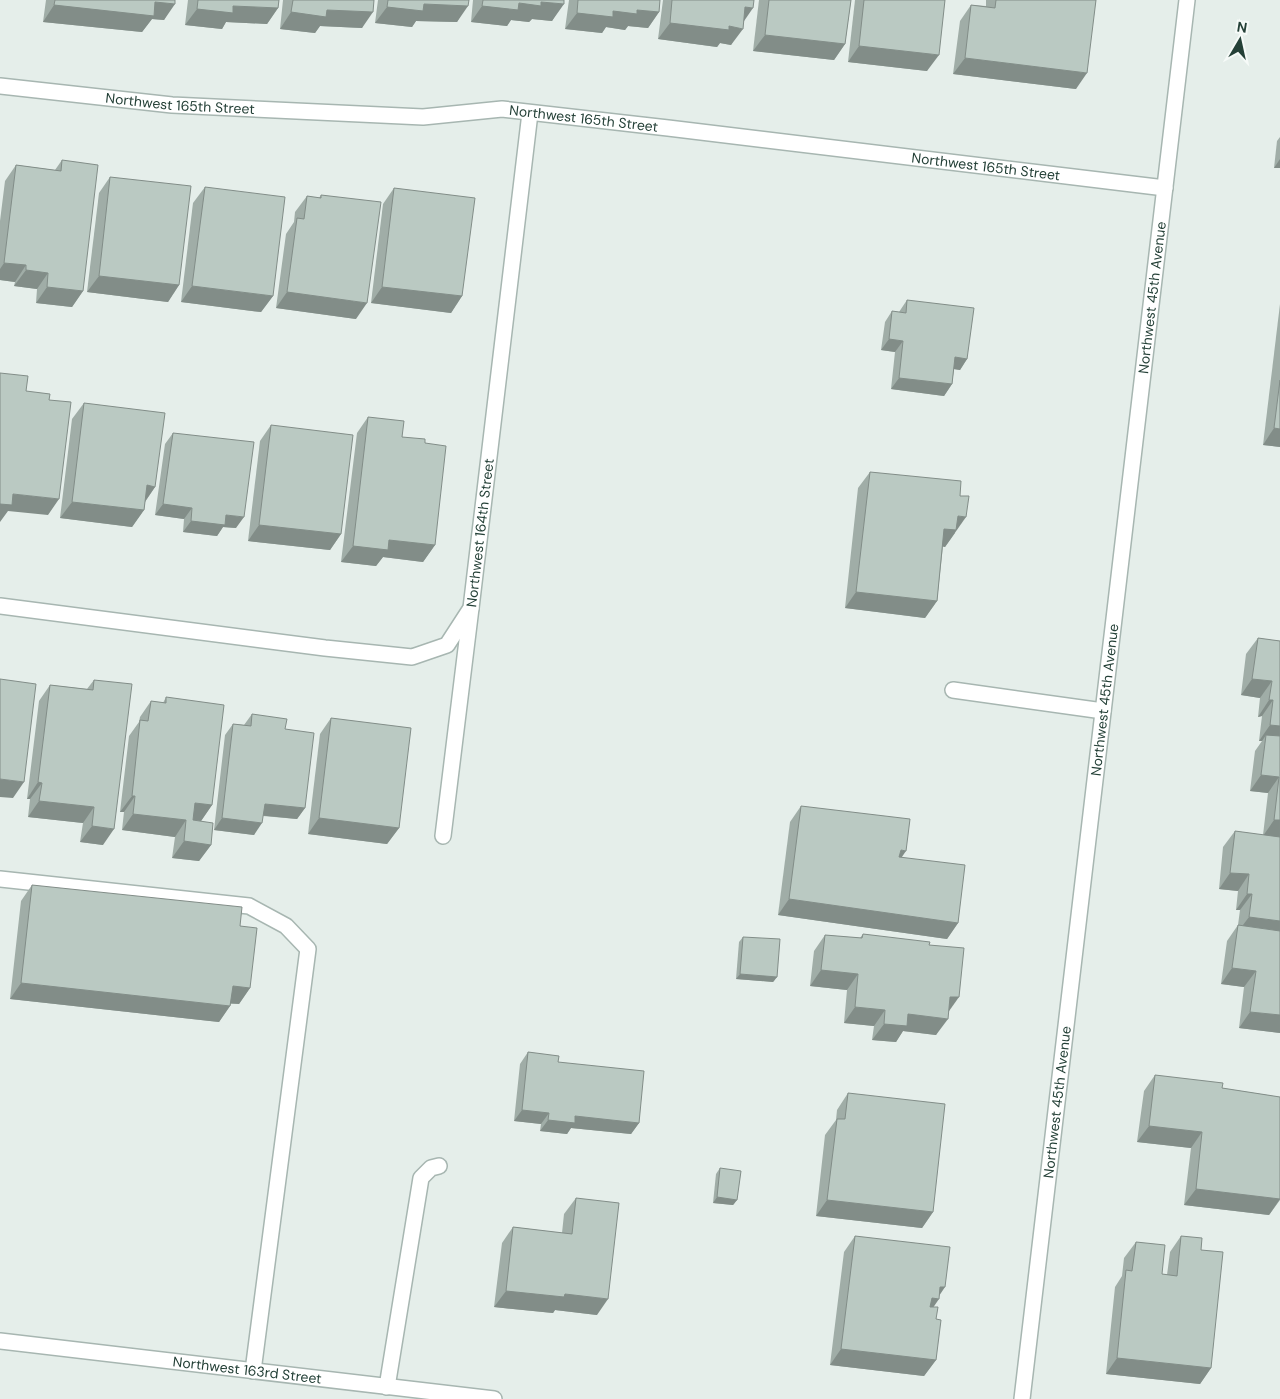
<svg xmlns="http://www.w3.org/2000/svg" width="1280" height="1399" font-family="'DM Sans',sans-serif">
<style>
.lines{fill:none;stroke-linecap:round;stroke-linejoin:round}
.lane-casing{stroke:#a7b6b1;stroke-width:18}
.street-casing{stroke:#a7b6b1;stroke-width:18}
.lane{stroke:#fff;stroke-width:15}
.street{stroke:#fff;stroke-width:15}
.wall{fill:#a0ada7}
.shaded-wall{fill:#828d88}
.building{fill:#bac9c2;stroke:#828d88}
.labels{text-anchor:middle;stroke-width:4;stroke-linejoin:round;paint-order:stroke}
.street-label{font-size:14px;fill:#244037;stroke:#f6faf8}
</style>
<rect width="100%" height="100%" fill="#e5eeea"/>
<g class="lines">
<defs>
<g id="lane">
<polyline points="953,690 1103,711"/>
<polyline points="443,836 471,608"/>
<polyline points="0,879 249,906 286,926 308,949 253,1371"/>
<polyline points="387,1387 421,1178 431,1168 439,1166"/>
</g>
<g id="street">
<path id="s1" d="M0 86 172 105 423 117 502 109 668 128 1165 188"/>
<path id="s2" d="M0 606 325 648 412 657 447 645 471 608 530 113"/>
<path id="s3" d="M0 1341 494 1399"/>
<path id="s4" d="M1022 1399 1187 0"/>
</g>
</defs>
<use href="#lane" class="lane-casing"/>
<use href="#street" class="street-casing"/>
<use href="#lane" class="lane"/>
<use href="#street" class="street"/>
</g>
<g class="wall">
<polygon points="46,0 175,0 164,20 152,19 142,32 43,22"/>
<polygon points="188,0 279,0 278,8 267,24 226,22 222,29 185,25"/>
<polygon points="283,0 374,0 362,28 320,26 315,33 280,29"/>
<polygon points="378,0 469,0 457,22 416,21 412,27 375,23"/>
<polygon points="473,0 564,0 552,21 532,19 529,22 511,20 507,26 471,22"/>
<polygon points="569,0 660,0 659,12 648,28 628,26 625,30 606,27 602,33 565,29"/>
<polygon points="663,0 754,0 731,45 720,43 717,47 658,39"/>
<polygon points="759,0 851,0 845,44 834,60 753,51"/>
<polygon points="855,0 945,0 927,71 848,62"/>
<polygon points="986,0 1096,0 1076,89 953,74 960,21 971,5 986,6"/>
<polygon points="1280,137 1280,168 1274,168 1277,141"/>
<polygon points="62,160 83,291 72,307 36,303 37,289 14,286 15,282 0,280 0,221 5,181 16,165 55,170"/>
<polygon points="110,177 179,285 168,302 87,292 99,193"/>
<polygon points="205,187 273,296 261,312 181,302 193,203"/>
<polygon points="394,188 462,296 451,313 371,303 383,204"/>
<polygon points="321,195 356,319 276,308 286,234 294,222 295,212 307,196 319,198"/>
<polygon points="907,300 967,359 960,370 954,369 952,384 944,396 891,389 895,352 881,350 885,322 892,311 899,312"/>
<polygon points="1280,304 1280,447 1263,445"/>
<polygon points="84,403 155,487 145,502 144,510 132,527 60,518 72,419"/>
<polygon points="368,417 402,437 425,443 435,545 423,562 383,557 376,566 341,562 357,433"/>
<polygon points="271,425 341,534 330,550 248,541 260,441"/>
<polygon points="173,433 236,528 223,527 217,536 183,532 184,519 155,515 165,444"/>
<polygon points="870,472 955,533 945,547 943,546 937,601 925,618 845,608 858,488"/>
<polygon points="1258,638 1280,641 1280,1033 1239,1028 1244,987 1221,984 1227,941 1238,925 1240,910 1236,910 1238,891 1219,889 1223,847 1235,831 1263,835 1268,793 1250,791 1255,751 1262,741 1259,741 1262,716 1258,717 1260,698 1241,695 1246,654"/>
<polygon points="94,680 103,845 80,842 83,823 28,817 30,799 27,799 39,701 50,685 87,689"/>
<polygon points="166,697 212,805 201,821 211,845 199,861 172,858 175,837 122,830 124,812 120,812 129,736 139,722 140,717 151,701 163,703"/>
<polygon points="252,714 285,729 305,808 297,819 263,816 254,835 214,830 225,735 233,724 244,725"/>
<polygon points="331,718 399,828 387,844 308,834 320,734"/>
<polygon points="801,806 901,857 958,923 947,939 778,915 790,822"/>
<polygon points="32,885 240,926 250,988 239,1004 231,1004 230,1006 219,1022 10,999 21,901"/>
<polygon points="863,934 929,945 948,1012 936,1035 903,1031 896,1042 872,1040 874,1026 844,1023 847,990 810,986 814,951 825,935 860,938"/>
<polygon points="743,937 777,977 773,982 736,979 739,942"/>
<polygon points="528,1052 558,1062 639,1123 631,1134 571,1128 567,1134 540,1131 541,1124 514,1121 520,1064"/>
<polygon points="1155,1075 1222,1088 1280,1097 1280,1200 1269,1215 1184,1205 1191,1148 1137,1142 1144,1091"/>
<polygon points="848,1093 933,1212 922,1228 816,1216 825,1135 836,1120 837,1110"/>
<polygon points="720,1168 737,1200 733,1205 713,1203 716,1174"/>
<polygon points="576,1198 597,1315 555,1310 553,1313 494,1307 502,1243 513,1227 562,1233 564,1214"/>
<polygon points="855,1236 939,1295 933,1307 936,1319 936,1360 924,1376 830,1365 844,1252"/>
<polygon points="1181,1236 1201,1250 1211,1368 1200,1384 1106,1374 1115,1287 1122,1276 1124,1258 1136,1242 1162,1274 1167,1275 1170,1252"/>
</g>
<g class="shaded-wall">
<polygon points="155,2 175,4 164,20 152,19 142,32 43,22 54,5"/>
<polygon points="541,2 564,4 552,21 532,19 529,22 511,20 507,26 471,22 482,6"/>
<polygon points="424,4 468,6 457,22 416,21 412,27 375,23 387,7"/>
<polygon points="233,6 278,8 267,24 226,22 222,29 185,25 197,9"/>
<polygon points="745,7 753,8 742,24"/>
<polygon points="327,10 373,12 362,28 320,26 315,33 280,29 291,12"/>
<polygon points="637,10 659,12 648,28 628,26 625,30 606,27 602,33 565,29 577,13"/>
<polygon points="670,23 729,26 743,29 731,45 720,43 717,47 658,39"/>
<polygon points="765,35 845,44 834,60 753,51"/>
<polygon points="859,46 939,55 927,71 848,62"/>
<polygon points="965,58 1087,73 1076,89 953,74"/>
<polygon points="1280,159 1280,168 1274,168"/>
<polygon points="4,263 26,265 15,282 0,280 0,269"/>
<polygon points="26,270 48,273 37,289 14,286"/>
<polygon points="99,276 179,285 168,302 87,292"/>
<polygon points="192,286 273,296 261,312 181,302"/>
<polygon points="47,287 83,291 72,307 36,303"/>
<polygon points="382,287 462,296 451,313 371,303"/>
<polygon points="287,292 367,303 356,319 276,308"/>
<polygon points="889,339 903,341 895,352 881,350"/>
<polygon points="955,357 967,359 960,370 947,368"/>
<polygon points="899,378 952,384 944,396 891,389"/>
<polygon points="1274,428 1280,429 1280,447 1263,445"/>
<polygon points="147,485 155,487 144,503"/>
<polygon points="13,494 59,499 48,515 8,511 0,522 0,504"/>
<polygon points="72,502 144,510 132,527 60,518"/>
<polygon points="163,504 192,508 184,519 155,515"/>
<polygon points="226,515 244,517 236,528 223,527 217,536 183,532 191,521"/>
<polygon points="958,516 966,517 945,547 933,545 944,529"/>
<polygon points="259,525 341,534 330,550 248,541"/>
<polygon points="389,540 435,545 423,562 383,557 376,566 341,562 353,546"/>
<polygon points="856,592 937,601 925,618 845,608"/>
<polygon points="1252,679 1272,681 1260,698 1241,695"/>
<polygon points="1269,700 1273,700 1262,716 1258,717"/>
<polygon points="1270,725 1280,726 1280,743 1266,735 1262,741 1259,741"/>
<polygon points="1261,775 1279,777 1268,793 1250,791"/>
<polygon points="0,779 24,782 13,798 0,797"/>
<polygon points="38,782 42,783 30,799 27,799"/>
<polygon points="132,796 135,796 124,812 120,812"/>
<polygon points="39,801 94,807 83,823 28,817"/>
<polygon points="195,803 212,805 201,821 184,819"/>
<polygon points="265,804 305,808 297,819 257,815"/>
<polygon points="133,814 186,820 175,837 122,830"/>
<polygon points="222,818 262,823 254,835 214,830"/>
<polygon points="319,818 399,828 387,844 308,834"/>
<polygon points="1274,820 1280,820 1280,838 1263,836"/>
<polygon points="92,826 114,829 103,845 80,842"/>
<polygon points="184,841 211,845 199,861 172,858"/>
<polygon points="901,850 906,851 895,867"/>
<polygon points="1230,873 1249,874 1238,891 1219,889"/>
<polygon points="1247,894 1252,894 1240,910 1236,910"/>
<polygon points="789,899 958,923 947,939 778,915"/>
<polygon points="1249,917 1280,921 1280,938 1237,933"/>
<polygon points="1232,968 1256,971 1244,987 1221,984"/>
<polygon points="821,970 858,974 847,990 810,986"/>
<polygon points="740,974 777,977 773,982 736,979"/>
<polygon points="21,983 230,1006 219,1022 10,999"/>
<polygon points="233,986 250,988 239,1004 222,1002"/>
<polygon points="950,997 959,997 947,1014"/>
<polygon points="855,1007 885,1010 874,1026 844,1023"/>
<polygon points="1250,1012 1280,1015 1280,1033 1239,1028"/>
<polygon points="908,1014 948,1019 936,1035 903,1031 896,1042 872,1040 884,1024"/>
<polygon points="522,1110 549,1113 541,1124 514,1121"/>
<polygon points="575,1116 639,1123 631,1134 571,1128 567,1134 540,1131 548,1120"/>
<polygon points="1149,1126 1202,1132 1191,1148 1137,1142"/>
<polygon points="1196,1189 1280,1199 1269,1215 1184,1205"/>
<polygon points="717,1197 737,1200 733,1205 713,1203"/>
<polygon points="827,1200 933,1212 922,1228 816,1216"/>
<polygon points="940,1287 945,1287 937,1299 939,1299 928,1315 920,1314"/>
<polygon points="506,1291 565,1294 608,1299 597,1315 555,1310 553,1313 494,1307"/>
<polygon points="841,1349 936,1360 924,1376 830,1365"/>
<polygon points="1117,1358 1211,1368 1200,1384 1106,1374"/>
</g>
<g class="building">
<polygon points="55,0 175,0 175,4 155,2 154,16 54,5"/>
<polygon points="198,0 279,0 278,8 233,6 233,13 197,9"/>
<polygon points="293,0 374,0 373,12 327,10 326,17 291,12"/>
<polygon points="388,0 469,0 468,6 424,4 423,11 387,7"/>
<polygon points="483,0 564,0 564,4 541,2 541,6 519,3 518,10 482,6"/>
<polygon points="578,0 660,0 659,12 637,10 637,14 613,11 613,17 577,13"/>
<polygon points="672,0 754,0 753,8 745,7 743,29 729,26 729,30 670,23"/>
<polygon points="769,0 851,0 845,44 765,35"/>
<polygon points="864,0 945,0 939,55 859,46"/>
<polygon points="996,0 1096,0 1087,73 965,58 971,5 995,8"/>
<polygon points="62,160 98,165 83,291 47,287 48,273 26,270 26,265 4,263 16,165 61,171"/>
<polygon points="110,177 191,186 179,285 99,276"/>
<polygon points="205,187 285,197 273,296 192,286"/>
<polygon points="394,188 475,198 462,296 382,287"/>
<polygon points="321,195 381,202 367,303 287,292 297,218 304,219 307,196 321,198"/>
<polygon points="907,300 974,308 967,359 955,357 952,384 899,378 903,341 889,339 892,311 906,313"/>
<polygon points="0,373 28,376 26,391 50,394 49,400 71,402 59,499 13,494 12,505 0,504"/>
<polygon points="1280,380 1280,429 1274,428"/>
<polygon points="84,403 165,413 155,487 147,485 144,510 72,502"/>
<polygon points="368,417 404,421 402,437 425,439 425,443 446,446 435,545 389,540 388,550 353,546"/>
<polygon points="271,425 353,435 341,534 259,525"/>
<polygon points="173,433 254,442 244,517 226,515 225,525 191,521 192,508 163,504"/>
<polygon points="870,472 961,481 960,496 969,496 966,517 958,516 956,530 944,529 937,601 856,592"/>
<polygon points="1258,638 1280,641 1280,726 1270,725 1273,700 1269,700 1272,681 1252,679"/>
<polygon points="0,679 36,684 24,782 0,779"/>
<polygon points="94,680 132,684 114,829 92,826 94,807 39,801 42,783 38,782 50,685 93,690"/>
<polygon points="166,697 224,705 212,805 195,803 193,820 213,823 211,845 184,841 186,820 133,814 135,796 132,796 140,720 148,721 151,701 166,703"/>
<polygon points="252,714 287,719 285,729 314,733 305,808 265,804 262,823 222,818 233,724 251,726"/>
<polygon points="331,718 411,728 399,828 319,818"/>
<polygon points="1266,735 1280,736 1280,820 1274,820 1279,777 1261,775"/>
<polygon points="801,806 910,819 906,851 901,850 899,857 965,865 958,923 789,899"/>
<polygon points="1235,831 1280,837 1280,921 1249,917 1252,894 1247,894 1249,874 1230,873"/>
<polygon points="32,885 242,907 240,926 257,928 250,988 233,986 230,1006 21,983"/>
<polygon points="1238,925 1280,931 1280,1015 1250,1012 1256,971 1232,968"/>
<polygon points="863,934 930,942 929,945 964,948 959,997 950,997 948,1019 908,1014 907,1026 884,1024 885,1010 855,1007 858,974 821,970 825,935 862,938"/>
<polygon points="743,937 780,939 777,977 740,974"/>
<polygon points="528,1052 559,1056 558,1062 644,1071 639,1123 575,1116 575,1123 548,1120 549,1113 522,1110"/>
<polygon points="1155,1075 1223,1083 1222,1088 1280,1097 1280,1199 1196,1189 1202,1132 1149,1126"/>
<polygon points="848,1093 945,1104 933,1212 827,1200 837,1119 845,1119"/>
<polygon points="720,1168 741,1171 737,1200 717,1197"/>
<polygon points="576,1198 619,1203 608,1299 565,1294 564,1297 506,1291 513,1227 572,1234"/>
<polygon points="855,1236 950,1247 945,1287 940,1287 939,1299 932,1298 930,1307 938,1307 936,1319 941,1320 936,1360 841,1349"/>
<polygon points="1181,1236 1202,1238 1201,1250 1223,1252 1211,1368 1117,1358 1126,1270 1132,1271 1136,1242 1165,1245 1162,1274 1177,1276"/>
</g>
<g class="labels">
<g class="street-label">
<text dy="5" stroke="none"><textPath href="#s1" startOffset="181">Northwest 165th Street</textPath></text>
<text dy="5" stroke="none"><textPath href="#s1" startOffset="586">Northwest 165th Street</textPath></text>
<text dy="5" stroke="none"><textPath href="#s1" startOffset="991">Northwest 165th Street</textPath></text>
<text dy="5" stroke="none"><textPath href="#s4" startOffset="1109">Northwest 45th Avenue</textPath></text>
<text dy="5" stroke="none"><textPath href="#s2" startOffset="572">Northwest 164th Street</textPath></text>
<text dy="5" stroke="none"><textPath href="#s4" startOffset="704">Northwest 45th Avenue</textPath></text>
<text dy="5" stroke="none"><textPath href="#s4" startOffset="299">Northwest 45th Avenue</textPath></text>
<text dy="5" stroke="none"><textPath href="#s3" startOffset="249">Northwest 163rd Street</textPath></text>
</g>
</g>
<g transform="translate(1240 40) rotate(9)" stroke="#f6faf8" stroke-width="4" paint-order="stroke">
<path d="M0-4L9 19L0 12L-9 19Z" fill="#244037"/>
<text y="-8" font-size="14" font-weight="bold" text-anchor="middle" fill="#244037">N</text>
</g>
</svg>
